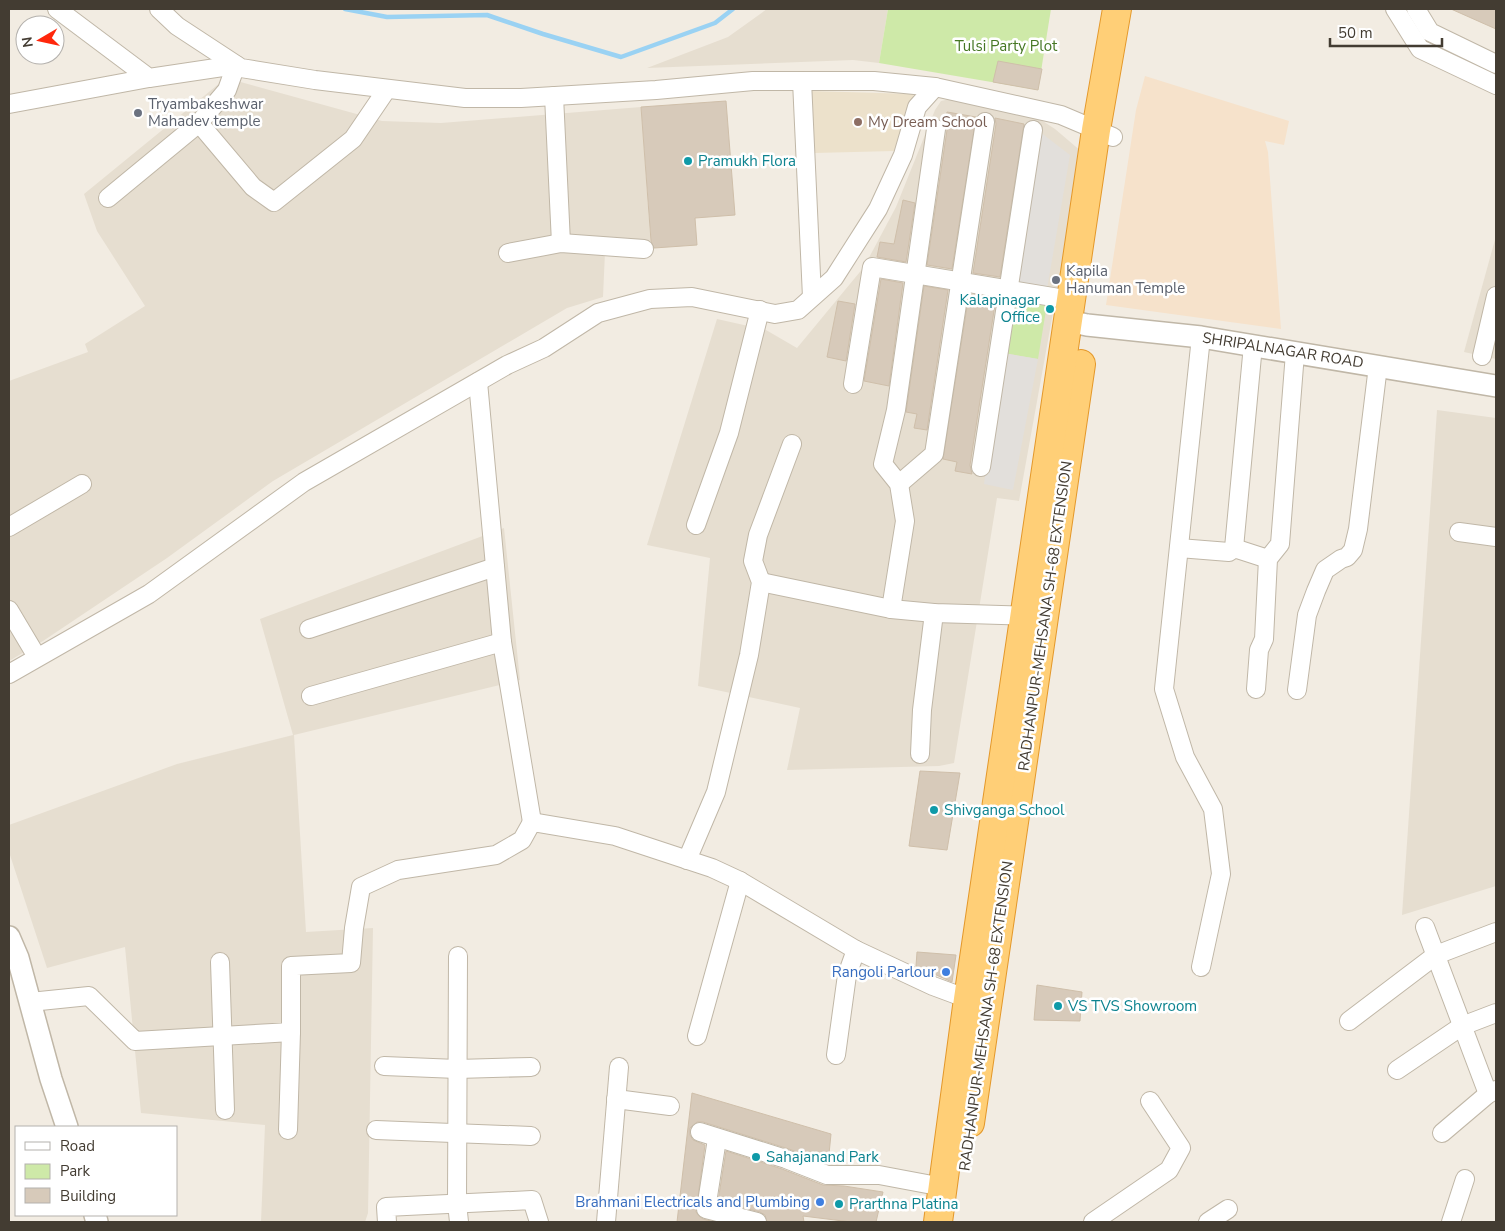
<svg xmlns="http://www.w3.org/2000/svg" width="1505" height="1231" font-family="'Nunito Sans',sans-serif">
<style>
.residential{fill:#e6ded0}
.commercial{fill:#f6e2cb}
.education{fill:#ece1cb}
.green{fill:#cee9a8}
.parking{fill:#e2dfdb}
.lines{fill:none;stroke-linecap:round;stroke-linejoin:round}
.stream{stroke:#9ad2f3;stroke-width:4.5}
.building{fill:#d7caba;stroke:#cfbfaa}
.minor-casing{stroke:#c0b7a7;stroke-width:20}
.tertiary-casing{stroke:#c0b7a7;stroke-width:24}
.trunk-casing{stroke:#e4982a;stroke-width:30}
.minor{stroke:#fff;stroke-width:18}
.tertiary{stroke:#fff;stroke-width:21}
.trunk{stroke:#ffcf77;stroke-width:28}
.worship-dot{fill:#6b7280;stroke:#fff;stroke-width:2}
.education-dot{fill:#8d6e63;stroke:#fff;stroke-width:2}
.culture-dot{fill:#0f9aa8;stroke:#fff;stroke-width:2}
.shop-dot{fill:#3f7fe0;stroke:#fff;stroke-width:2}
.labels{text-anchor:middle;stroke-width:5;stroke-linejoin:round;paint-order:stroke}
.park-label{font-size:15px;fill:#467724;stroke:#fff}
.worship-label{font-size:15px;fill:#5b616d;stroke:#fff;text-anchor:start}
.education-label{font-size:15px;fill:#785e54;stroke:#fff;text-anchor:start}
.culture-label{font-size:15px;fill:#0d838f;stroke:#fff;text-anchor:start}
.street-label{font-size:15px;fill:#433c32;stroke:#fff}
.shop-label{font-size:15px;fill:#366cbe;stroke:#fff;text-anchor:end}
</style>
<rect width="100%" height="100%" fill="#f2ece2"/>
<g class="residential">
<polygon points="767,9 888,9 879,63 853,60 647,68 728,37"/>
<polygon points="226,78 382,121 441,123 641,107 651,249 605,252 603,297 567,308 273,481 167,558 43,641 9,661 9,381 88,352 85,344 145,306 97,231 84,194"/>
<polygon points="950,99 1038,118 1055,129 1082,152 1019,501 997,498 954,763 939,766 787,770 800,708 698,686 710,558 647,545 717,319 766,330 797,348 864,267 896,207 935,110 941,101"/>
<polygon points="1496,236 1496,359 1464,352"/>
<polygon points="1437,410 1496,418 1496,886 1402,915"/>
<polygon points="504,528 520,680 294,735 306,932 373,928 368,1213 365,1222 261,1222 265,1125 141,1113 125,947 47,968 9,852 9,825 177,764 293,735 260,619"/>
</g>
<polygon class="commercial" points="1145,76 1289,121 1284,145 1265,141 1268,152 1281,329 1106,305 1136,110"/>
<polygon class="education" points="810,91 914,94 894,151 814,153"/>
<g class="green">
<polygon points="888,9 1051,9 1038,90 879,63"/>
<polygon points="1013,298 1047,304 1038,359 1003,353"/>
</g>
<g class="parking">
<polygon points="1040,132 1070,155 1047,289 1015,283"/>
<polygon points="1003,353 1038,359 1013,490 984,484"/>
</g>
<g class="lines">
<polyline class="stream" points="345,9 387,17 487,15 543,34 621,57 715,23 733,9"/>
</g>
<g class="building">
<polygon points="1451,9 1496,9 1496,29"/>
<polygon points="998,61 1042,69 1038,90 993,82"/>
<polygon points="726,101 735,215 695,218 697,245 654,248 651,241 641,107"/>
<polygon points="947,112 976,117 952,269 927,265 947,130 945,124"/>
<polygon points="995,118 1024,124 1000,277 973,273 996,124"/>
<polygon points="903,200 915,203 906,262 877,257 880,242 894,244"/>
<polygon points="881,279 903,283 889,386 864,381"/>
<polygon points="924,286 948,290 927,430 914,428 917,414 906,412"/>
<polygon points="969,294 996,298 970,465 972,474 955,471 957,462 943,459"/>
<polygon points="838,301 855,304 846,361 827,357"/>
<polygon points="920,771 960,773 947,850 909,846"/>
<polygon points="917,952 956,955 952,982 916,966"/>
<polygon points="1037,985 1082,992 1080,1021 1034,1020"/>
<polygon points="692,1093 831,1134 828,1164 789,1149 703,1122 697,1122 690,1128 690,1135 693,1140 705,1145 696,1212 699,1216 703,1219 715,1222 677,1222"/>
<polygon points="726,1151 782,1169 823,1185 844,1186 883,1192 876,1222 851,1222 803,1216 804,1222 767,1222 765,1215 760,1212 718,1201"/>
</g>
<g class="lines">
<defs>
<g id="minor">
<polyline points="57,9 149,78 236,65 227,90 199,123 108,198"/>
<polyline points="159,9 177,26 241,68 315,80 465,98 521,98 656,90 753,81 874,81 935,87 1061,115 1113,137"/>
<polyline points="1395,9 1420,49 1496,85"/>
<polyline points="1416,9 1430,32 1496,64"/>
<polyline points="802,81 812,297"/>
<polyline points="554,96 561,243"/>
<polyline points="9,104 149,78"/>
<polyline points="199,123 253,187 274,202 353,139 387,89"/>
<polyline points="508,253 561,243 644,249"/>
<polyline points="1482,356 1496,296"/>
<polyline points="478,382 502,642 532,822"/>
<polyline points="853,384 872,267 1071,300"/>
<polyline points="981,467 1033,130"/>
<polyline points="899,484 934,454 985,122"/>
<polyline points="696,525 729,433 760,310"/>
<polyline points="9,527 82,484"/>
<polyline points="1459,532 1496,537"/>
<polyline points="1179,548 1229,552 1234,548 1268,559"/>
<polyline points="1234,548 1253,345"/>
<polyline points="761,582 891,609 934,613 1035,616"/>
<polyline points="891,609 905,521 899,484 883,464 896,410 936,129"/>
<polyline points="9,610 37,657"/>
<polyline points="309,629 495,567"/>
<polyline points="9,674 149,594 304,482 507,365 544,348 598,313 650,299 692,297 775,314 798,310 834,278 878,209 903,155 917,107 935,87"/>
<polyline points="1256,689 1259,650 1264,639 1268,559 1280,544 1295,353"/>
<polyline points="1297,690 1307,615 1316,591 1325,570 1341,559 1347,557 1353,550 1358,529 1378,366"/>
<polyline points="311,696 502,642"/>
<polyline points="920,754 922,710 934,613"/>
<polyline points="687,860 716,792 749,655 761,582 753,561 758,535 792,444"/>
<polyline points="1425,927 1488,1094"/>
<polyline points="458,956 457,1203 459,1222"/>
<polyline points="220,962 225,1110"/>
<polyline points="1201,967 1221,874 1213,809 1185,757 1164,689 1201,337"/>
<polyline points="30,1002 89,996 135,1041 291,1032 291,966 351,963 354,928 361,887 398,870 496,855 522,840 532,822 615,836 712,868 740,881 856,950 933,986 968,999"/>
<polyline points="1349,1021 1436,955 1496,932"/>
<polyline points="697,1036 740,881"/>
<polyline points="836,1055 847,975 856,950"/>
<polyline points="384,1066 457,1069 531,1067"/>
<polyline points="1397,1070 1462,1026 1496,1013"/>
<polyline points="616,1099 670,1106"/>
<polyline points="288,1130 291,1032"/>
<polyline points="376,1130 531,1136"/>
<polyline points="700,1132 786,1159 827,1175 879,1175 943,1187"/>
<polyline points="1442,1133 1488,1094 1496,1090"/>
<polyline points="717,1139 706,1209 757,1222"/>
<polyline points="387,1222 386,1207 532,1200 539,1222"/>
<polyline points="606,1222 619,1067"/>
<polyline points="1093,1222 1169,1170 1181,1148 1150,1101"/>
<polyline points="1208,1222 1228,1209"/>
<polyline points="1451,1222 1465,1179"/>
</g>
<g id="tertiary">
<polyline points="1068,321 1087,325 1201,337 1496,386"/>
<polyline points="9,937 18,958 51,1079 67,1127"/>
<polyline points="95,1215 97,1222"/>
</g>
<g id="trunk">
<polyline points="970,1123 1081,364"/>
<polyline points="938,1222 968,999 1096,130 1117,9"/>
</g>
</defs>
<use href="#minor" class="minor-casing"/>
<use href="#tertiary" class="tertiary-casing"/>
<use href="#trunk" class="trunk-casing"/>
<use href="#minor" class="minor"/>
<use href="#tertiary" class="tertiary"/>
<use href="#trunk" class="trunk"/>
</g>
<g class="worship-dot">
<circle cx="138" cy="113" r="5"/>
<circle cx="1056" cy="280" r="5"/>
</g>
<circle class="education-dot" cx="858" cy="122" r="5"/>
<g class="culture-dot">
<circle cx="688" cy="161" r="5"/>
<circle cx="1050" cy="309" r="5"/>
<circle cx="934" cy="810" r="5"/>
<circle cx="1058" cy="1006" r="5"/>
<circle cx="756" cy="1157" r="5"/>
<circle cx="839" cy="1204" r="5"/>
</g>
<g class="shop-dot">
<circle cx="946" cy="972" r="5"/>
<circle cx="820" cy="1202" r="5"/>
</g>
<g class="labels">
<g class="park-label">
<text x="1006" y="51">Tulsi Party Plot</text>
</g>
<g class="worship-label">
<text x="148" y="109">Tryambakeshwar<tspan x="148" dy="17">Mahadev temple</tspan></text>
<text x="1066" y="276">Kapila<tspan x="1066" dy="17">Hanuman Temple</tspan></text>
</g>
<g class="education-label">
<text x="868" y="127">My Dream School</text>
</g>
<g class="culture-label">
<text x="698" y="166">Pramukh Flora</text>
<text x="1040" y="305" text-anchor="end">Kalapinagar<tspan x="1040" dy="17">Office</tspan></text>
<text x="944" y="815">Shivganga School</text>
<text x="1068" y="1011">VS TVS Showroom</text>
<text x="766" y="1162">Sahajanand Park</text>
<text x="849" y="1209">Prarthna Platina</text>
</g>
<g class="street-label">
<text transform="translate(1283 350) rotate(9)" y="5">SHRIPALNAGAR ROAD</text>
<text transform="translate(1045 616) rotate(-82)" y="5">RADHANPUR-MEHSANA SH-68 EXTENSION</text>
<text transform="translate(986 1016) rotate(-82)" y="5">RADHANPUR-MEHSANA SH-68 EXTENSION</text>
</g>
<g class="shop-label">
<text x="936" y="977">Rangoli Parlour</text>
<text x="810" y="1207">Brahmani Electricals and Plumbing</text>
</g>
</g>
<rect width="1505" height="1231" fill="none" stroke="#433c32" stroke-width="20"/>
<rect x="15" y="1126" width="162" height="90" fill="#ffffff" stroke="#b4b1ad"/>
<rect x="25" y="1142" width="25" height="8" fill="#ffffff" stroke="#b4b1ad"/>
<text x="60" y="1151" font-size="15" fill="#433c32">Road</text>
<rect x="25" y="1164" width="25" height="15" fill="#cee9a8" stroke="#b4b1ad"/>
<text x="60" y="1176" font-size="15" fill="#433c32">Park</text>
<rect x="25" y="1188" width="25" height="15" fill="#d7caba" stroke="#b4b1ad"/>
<text x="60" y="1201" font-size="15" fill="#433c32">Building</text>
<g transform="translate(40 40) rotate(261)"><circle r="24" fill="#ffffff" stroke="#b4b1ad"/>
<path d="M0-4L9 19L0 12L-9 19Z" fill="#ff270c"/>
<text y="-8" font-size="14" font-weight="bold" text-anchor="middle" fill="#433c32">N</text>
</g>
<path d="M1330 38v8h112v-8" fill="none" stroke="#433c32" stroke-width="2.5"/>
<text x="1338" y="38" font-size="15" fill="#433c32" stroke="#ffffff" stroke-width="4" paint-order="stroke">50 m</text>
</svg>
